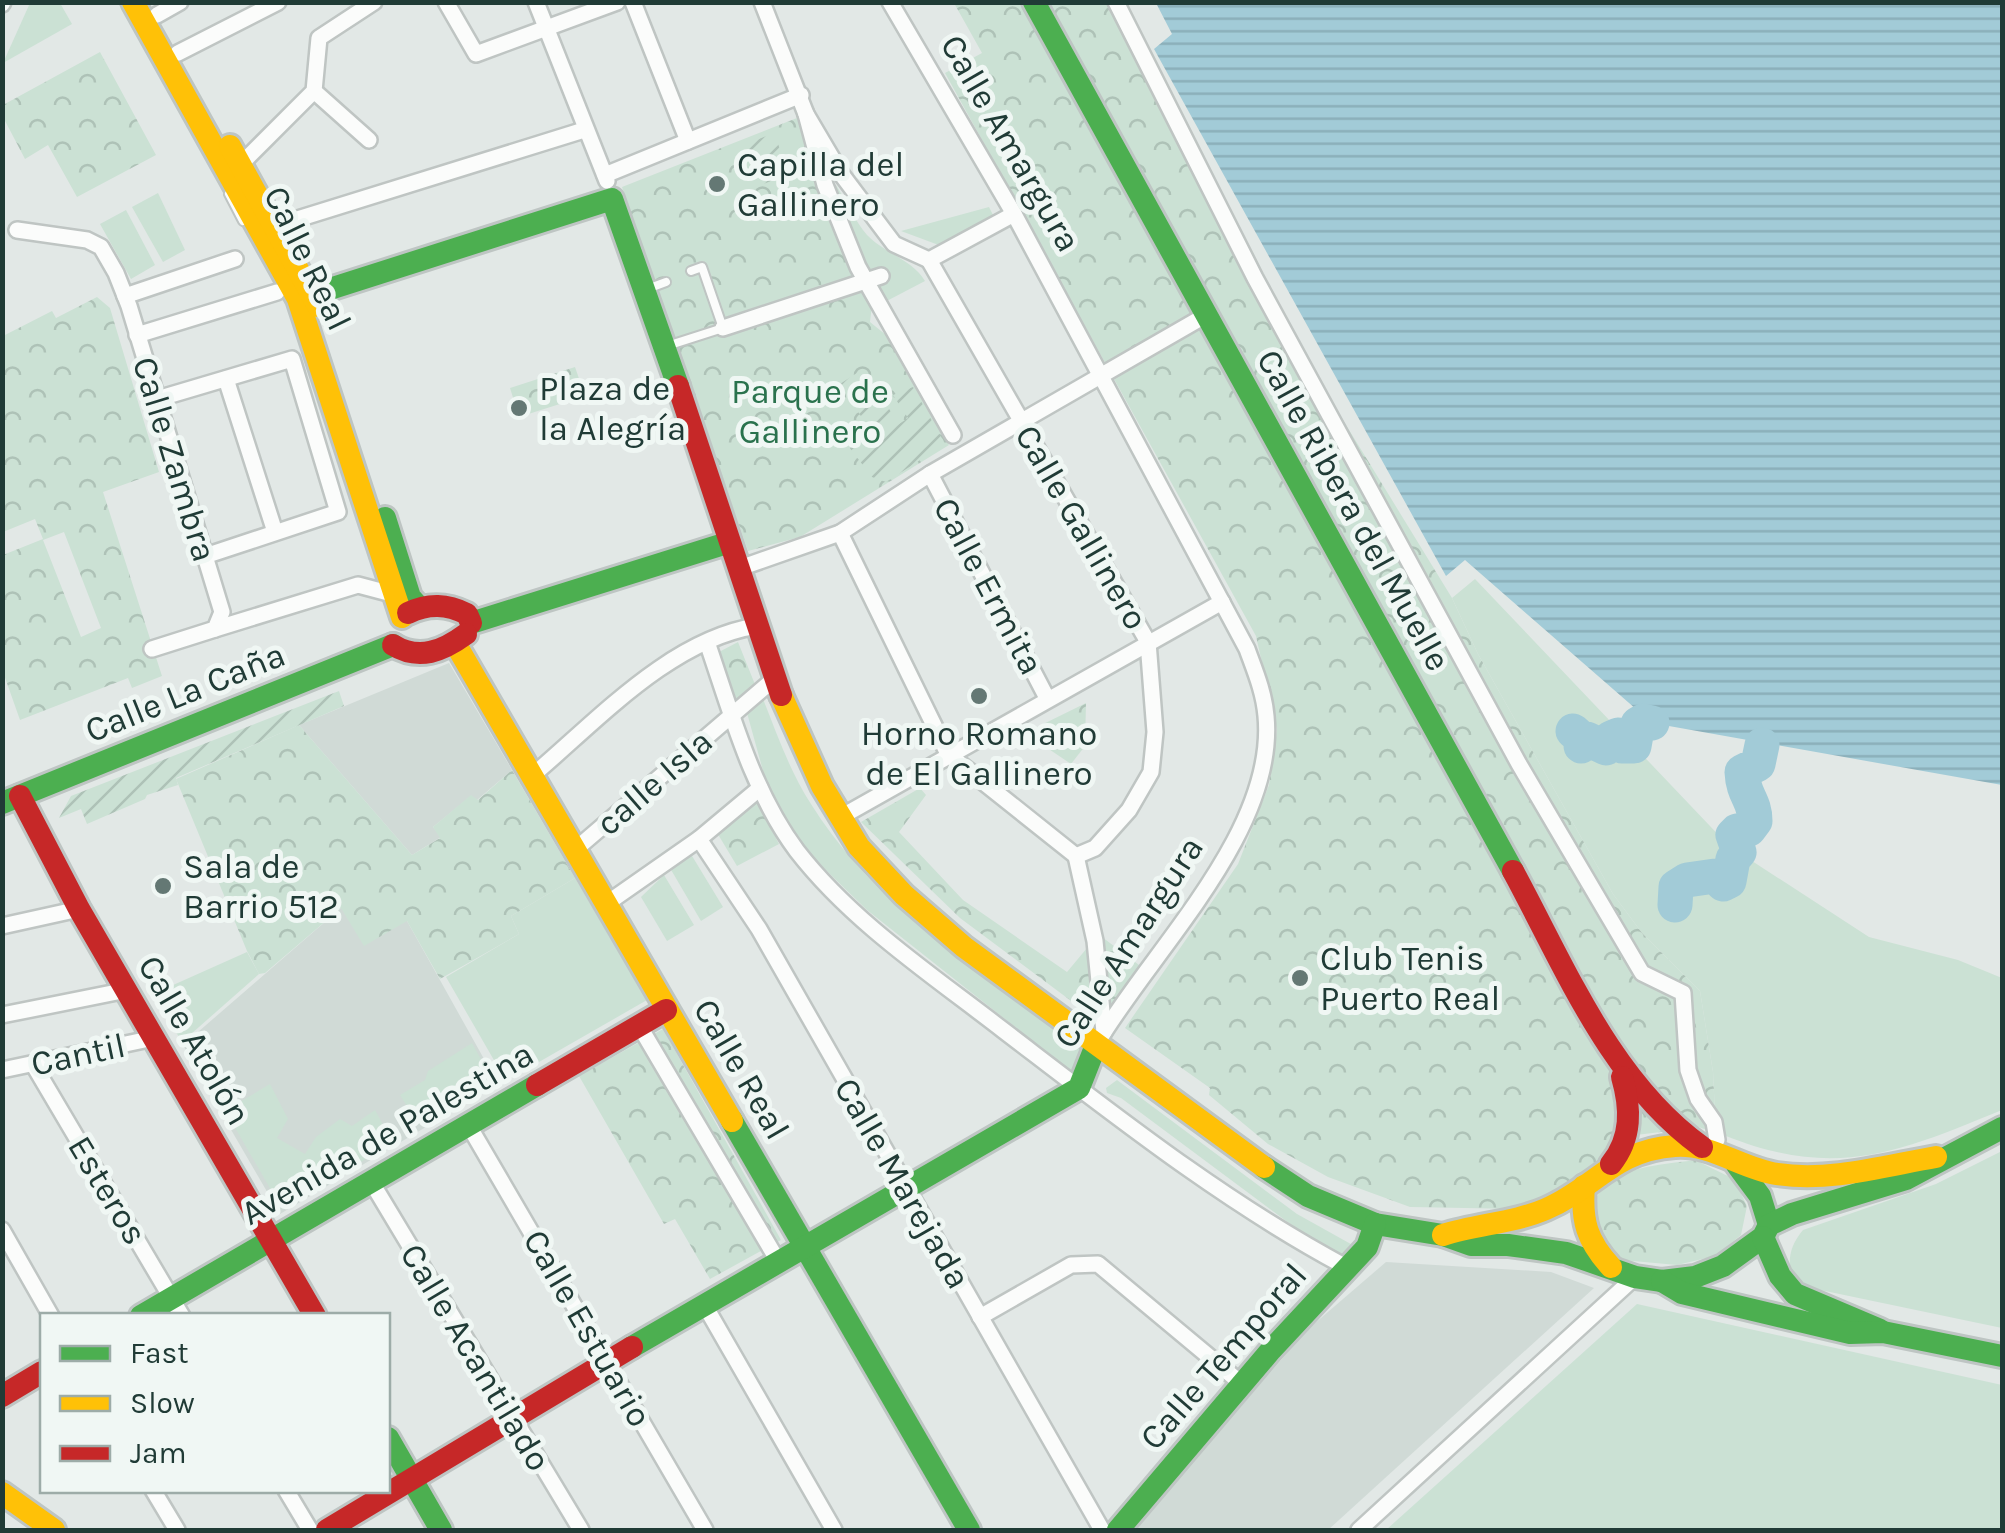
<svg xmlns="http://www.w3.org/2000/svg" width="2005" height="1533" font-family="Karla,sans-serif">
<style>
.built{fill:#d0dad6}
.grass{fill:#cbe1d4}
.forest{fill:url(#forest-crowns);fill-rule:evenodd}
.garden{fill:url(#garden-furrows)}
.water{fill:url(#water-rules)}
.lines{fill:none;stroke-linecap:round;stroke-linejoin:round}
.river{stroke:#a2cbd7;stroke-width:35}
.lane-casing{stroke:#bfc5c3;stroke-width:12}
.street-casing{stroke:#bfc5c3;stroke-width:20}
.fast-casing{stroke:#bec5c3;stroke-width:28}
.slow-casing{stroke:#bec5c3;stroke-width:28}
.jam-casing{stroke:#bec5c3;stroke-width:28}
.lane{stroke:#fbfcfb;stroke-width:8}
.street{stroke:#fbfcfb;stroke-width:15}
.fast{stroke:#4caf50;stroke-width:22}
.slow{stroke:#ffc107;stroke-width:22}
.jam{stroke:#c62828;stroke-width:22}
.poi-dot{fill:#647874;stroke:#f0f7f4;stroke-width:4}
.labels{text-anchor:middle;stroke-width:10;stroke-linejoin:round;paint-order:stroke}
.street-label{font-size:35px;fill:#203b36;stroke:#f0f7f4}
.poi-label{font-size:35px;fill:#203b36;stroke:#f0f7f4;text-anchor:start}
.park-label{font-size:35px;fill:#2a724d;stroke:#f0f7f4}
</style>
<defs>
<pattern id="forest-crowns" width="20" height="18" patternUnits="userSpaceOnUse" patternTransform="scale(2.5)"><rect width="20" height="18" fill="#cbe1d4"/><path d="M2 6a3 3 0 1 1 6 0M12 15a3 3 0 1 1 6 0" fill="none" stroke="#aec2b7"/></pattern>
<pattern id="garden-furrows" width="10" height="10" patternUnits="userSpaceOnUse" patternTransform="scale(2.5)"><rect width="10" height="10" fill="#cbe1d4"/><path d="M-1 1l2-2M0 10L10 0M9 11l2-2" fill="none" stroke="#aec2b7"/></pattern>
<pattern id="water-rules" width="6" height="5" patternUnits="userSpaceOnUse" patternTransform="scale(2.5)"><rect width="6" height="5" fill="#a2cbd7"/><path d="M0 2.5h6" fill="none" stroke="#8bafb9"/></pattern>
</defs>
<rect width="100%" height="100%" fill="#e2e8e6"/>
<g class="built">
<polygon points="449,663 512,770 477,800 471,796 433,827 441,837 412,855 299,725"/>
<polygon points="341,908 407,921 498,1084 280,1214 208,1090 214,1075 209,1064 193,1063 183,1045"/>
<polygon points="1386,1262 1551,1272 1594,1288 1328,1530 1134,1530 1307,1330"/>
</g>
<g class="grass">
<polygon points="30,3 60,3 72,24 3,63"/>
<path d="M836 185C846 201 855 221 867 235 884 253 913 260 925 281L881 304 829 190Z"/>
<polygon points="158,193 185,250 163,262 132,207"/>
<polygon points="989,207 995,219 944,247 901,231"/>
<polygon points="126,210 155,265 131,279 100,224"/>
<path d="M1475 579 1729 846 1869 937 1958 960 2002 978V1110C1899 1152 1837 1180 1726 1136L1715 1114 1713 1072 1700 991 1642 933 1613 894 1478 654 1452 598Z"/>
<path d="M763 699C777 734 790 772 811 804 877 909 984 978 1084 1048L1077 1076 867 910 802 847 767 785 747 713Z"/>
<polygon points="689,851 723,907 701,921 670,868"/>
<polygon points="664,875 694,925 667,941 641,897"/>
<polygon points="575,878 647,1000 506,1081 446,977 519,934 511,916"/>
<polygon points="247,952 259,974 182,1042 153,994"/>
<polygon points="472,1043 493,1081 418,1124 400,1095 425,1080 428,1071"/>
<polygon points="1117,1080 1297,1214 1358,1248 1345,1258 1297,1229 1121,1098 1107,1093 1106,1088"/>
<polygon points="270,1084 288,1119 277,1138 305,1154 316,1137 340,1119 352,1126 375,1110 393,1143 282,1209 233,1124 240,1102"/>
<path d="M2002 1151V1328L1806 1287 1791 1277C1788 1257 1790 1246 1803 1230L1936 1184Z"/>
<polygon points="1637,1304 2002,1385 2002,1530 1386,1530"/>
</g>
<g class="forest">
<polygon points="954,3 1109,3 1218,216 1452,598 1478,654 1613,894 1642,933 1700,991 1713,1072 1715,1114 1726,1136 1689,1124 1661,1132 1636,1135 1557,1192 1519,1209 1410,1207 1328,1177 1268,1144 1209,1095 1210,1088 1125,1028 1238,864 1269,785 1277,730 1256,636 945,73 982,53"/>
<polygon points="100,52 156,155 77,197 48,145 25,159 3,117 3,105"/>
<polygon points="797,118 872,305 870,322 886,335 949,445 800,537 748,551 622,187"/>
<path d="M97 297 110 308 159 472 103 492 162 676 132 688 128 678 20 720 3 672V555L43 539 35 519 3 532V336L52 311 56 318ZM64 532 101 628 81 637 43 540Z"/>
<polygon points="575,367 585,396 519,417 510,388"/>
<polygon points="738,642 756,687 737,701 719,652"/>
<polygon points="1086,703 1085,746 1071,764 1025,733"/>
<polygon points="299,725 412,855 440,838 433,827 471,795 478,800 512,770 575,878 511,916 519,934 440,979 407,921 364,946 341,908 265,973 259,974 247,951 176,779"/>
<polygon points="920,788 926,795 899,832 963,900 1067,972 1092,942 1102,937 1143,968 1102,1024 960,918 861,822"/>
<polygon points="754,797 779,844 737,866 716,831"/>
<polygon points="663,1029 781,1240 710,1279 675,1219 664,1224 579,1076"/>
<path d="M1695 1160 1734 1179 1747 1206 1741 1235 1715 1256 1677 1265 1622 1260 1606 1248 1592 1231C1593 1222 1591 1208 1595 1200 1613 1165 1662 1165 1695 1160Z"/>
</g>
<g class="garden">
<polygon points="774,133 789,174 750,189 743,172 752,169 755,176 777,166 767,150 752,155 736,148"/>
<polygon points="863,369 893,415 870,430 840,384"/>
<polygon points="913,387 945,444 886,482 872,477 836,430 847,422 868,445 908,418 893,395"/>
<polygon points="339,691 344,706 176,778 178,785 147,795 145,799 87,824 81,809 59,818 71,796"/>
</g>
<polygon class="water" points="1156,3 2002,3 2002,785 1652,723 1465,560 1446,576 1154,49 1172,34"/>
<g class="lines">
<g class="river">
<polyline points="1573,731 1581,738 1581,746 1587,739 1606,748 1611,738 1618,735 1622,746 1634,746 1638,724 1643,721 1652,723"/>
<path d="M1675 905 1676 887 1687 880 1715 876 1723 884 1729 881 1733 859 1739 852 1733 835 1737 831 1749 829 1755 821C1755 800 1743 796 1742 772L1758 764 1762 745"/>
</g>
<defs>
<g id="lane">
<polyline points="229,194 243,221"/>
<polyline points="647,289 666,282"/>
<polyline points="670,345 723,328 702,267 691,271"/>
</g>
<g id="street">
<polyline points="446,2 476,54 617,2"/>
<polyline points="536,2 607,181"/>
<polyline points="633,2 688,141"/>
<polyline points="762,2 806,114 842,175 894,244 929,260"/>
<path d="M890 2 1014 214 1247 649C1255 671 1264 692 1266 716 1277 832 1151 951 1096 1045"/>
<polyline points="1116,2 1255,278 1519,764 1642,973 1683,993 1688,1070 1698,1099 1714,1122 1717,1140"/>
<polyline points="2,4 3,2"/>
<polyline points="157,15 180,2"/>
<polyline points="178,53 278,2"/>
<polyline points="314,91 369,140"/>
<polyline points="806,114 825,185 858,267 953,435"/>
<polyline points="240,165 314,91 319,38 374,2"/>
<polyline points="605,175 801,95"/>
<polyline points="275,226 584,130"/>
<polyline points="17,230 87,240 101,247 116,273 129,306 222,612 215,629 152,649"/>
<polyline points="929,260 1014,214"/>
<polyline points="125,296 235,259"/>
<polyline points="723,328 881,276"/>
<polyline points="137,335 277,292"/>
<polyline points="226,379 275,532"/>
<polyline points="157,399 292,359 338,512 205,556"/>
<polyline points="930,474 1047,698"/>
<polyline points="840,533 948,754 1076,856 1095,848 1129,810 1151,772 1155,732 1148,642 929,260"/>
<polyline points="737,569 840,533 930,474 1208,314"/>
<polyline points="215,629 358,585 392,594"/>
<path d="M707 642C731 712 752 791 797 851 852 922 932 975 1003 1030 1113 1114 1224 1202 1346 1267"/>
<path d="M533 775C597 721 671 639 757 626"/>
<polyline points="839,818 1222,602"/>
<polyline points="699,839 759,929 1102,1530"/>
<polyline points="576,849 774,679"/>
<polyline points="1076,856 1095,941 1104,1032"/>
<polyline points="606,904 699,839 760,788"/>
<polyline points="2,926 79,909"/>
<polyline points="2,1015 127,990"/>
<polyline points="640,1027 778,1261"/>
<polyline points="33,1064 182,1316"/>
<polyline points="2,1070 154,1038"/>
<polyline points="469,1126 705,1530"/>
<polyline points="372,1183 581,1530"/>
<polyline points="2,1230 51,1316"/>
<polyline points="704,1304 834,1530"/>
<polyline points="980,1317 1071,1265 1098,1264 1242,1384"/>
<polyline points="153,1490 177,1530"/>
<polyline points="286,1490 310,1530"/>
<polyline points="1359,1530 1635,1277"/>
</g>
<g id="fast">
<polyline points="1034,2 1513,871"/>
<polyline points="314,294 612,199 678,386"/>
<polyline points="385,518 410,597 419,607"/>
<polyline points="471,623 727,543"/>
<polyline points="2,803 393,645"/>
<polyline points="732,1121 969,1530"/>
<polyline points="1737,1165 1760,1196 1769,1225"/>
<polyline points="1264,1167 1308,1196 1375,1224 1443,1235 1471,1245 1508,1245 1566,1253 1635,1277 1662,1281 1695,1277 1723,1266 1763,1237 1769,1225 1792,1214 1906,1179 2002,1128"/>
<polyline points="1763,1237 1780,1276 1795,1294 1880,1330"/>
<polyline points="1662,1281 1682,1293 1850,1333 1883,1332 2002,1356"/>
<polyline points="141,1316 537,1085"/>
<polyline points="632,1347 1079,1088 1096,1045"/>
<polyline points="388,1438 441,1530"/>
<polyline points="1118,1530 1271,1350 1367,1247 1375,1224"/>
</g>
<g id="slow">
<polyline points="133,2 298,299 402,617"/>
<polyline points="230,146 318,306"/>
<polyline points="455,643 732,1121"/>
<polyline points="781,695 822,786 859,847 904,895 964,947 1264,1167"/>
<path d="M1584 1186C1581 1221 1587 1241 1611 1267"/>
<path d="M1443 1235C1477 1224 1514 1223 1546 1209 1595 1188 1614 1150 1675 1146 1711 1143 1742 1169 1777 1174 1830 1182 1884 1166 1936 1157"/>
<polyline points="2,1493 54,1530"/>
</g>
<g id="jam">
<polyline points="678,386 781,695"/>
<path d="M408 613C429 603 447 604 467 614L471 623"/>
<path d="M393 645C419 661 443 651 466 634"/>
<polyline points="20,796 79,909 315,1316"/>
<path d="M1513 871C1565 967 1611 1082 1702 1147"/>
<polyline points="537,1085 666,1010"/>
<path d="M1611 1164C1632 1138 1631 1108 1622 1077"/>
<polyline points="2,1396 42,1372"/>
<polyline points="327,1530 632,1347"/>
</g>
</defs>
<use href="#lane" class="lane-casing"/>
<use href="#street" class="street-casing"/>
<use href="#fast" class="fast-casing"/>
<use href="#slow" class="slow-casing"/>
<use href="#jam" class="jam-casing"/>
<use href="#lane" class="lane"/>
<use href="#street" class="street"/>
<use href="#fast" class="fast"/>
<use href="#slow" class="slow"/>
<use href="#jam" class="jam"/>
</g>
<g class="poi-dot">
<circle cx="717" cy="184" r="10"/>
<circle cx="519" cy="408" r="10"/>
<circle cx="979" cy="696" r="10"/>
<circle cx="163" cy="886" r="10"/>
<circle cx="1300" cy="978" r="10"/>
</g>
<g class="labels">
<g class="street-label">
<text transform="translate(1011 143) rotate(60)" y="12">Calle Amargura</text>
<text transform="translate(308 258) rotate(64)" y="12">Calle Real</text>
<text transform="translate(175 459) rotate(73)" y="12">Calle Zambra</text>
<text transform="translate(1354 510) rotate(61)" y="12">Calle Ribera del Muelle</text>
<text transform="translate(1082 527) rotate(60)" y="12">Calle Gallinero</text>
<text transform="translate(989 586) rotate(62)" y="12">Calle Ermita</text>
<text transform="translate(185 692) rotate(-22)" y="12">Calle La Caña</text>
<text transform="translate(654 782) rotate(-41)" y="12">calle Isla</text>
<text transform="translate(1128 942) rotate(-57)" y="12">Calle Amargura</text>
<text transform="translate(195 1040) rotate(60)" y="12">Calle Atolón</text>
<text transform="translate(78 1054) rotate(-12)" y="12">Cantil</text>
<text transform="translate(742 1069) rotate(60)" y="12">Calle Real</text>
<text transform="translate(387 1133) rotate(-30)" y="12">Avenida de Palestina</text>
<text transform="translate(903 1183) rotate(60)" y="12">Calle Marejada</text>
<text transform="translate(108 1190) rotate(59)" y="12">Esteros</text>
<text transform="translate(588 1328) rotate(60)" y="12">Calle Estuario</text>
<text transform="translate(1223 1356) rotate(-49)" y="12">Calle Temporal</text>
<text transform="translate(476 1357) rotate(59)" y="12">Calle Acantilado</text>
</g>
<g class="poi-label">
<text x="737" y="176">Capilla del<tspan x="737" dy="40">Gallinero</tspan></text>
<text x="539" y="400">Plaza de<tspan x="539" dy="40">la Alegría</tspan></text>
<text x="979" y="745" text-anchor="middle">Horno Romano<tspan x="979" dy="40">de El Gallinero</tspan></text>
<text x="183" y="878">Sala de<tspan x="183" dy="40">Barrio 512</tspan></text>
<text x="1320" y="970">Club Tenis<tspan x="1320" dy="40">Puerto Real</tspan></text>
</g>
<g class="park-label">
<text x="810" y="403">Parque de<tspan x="810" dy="40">Gallinero</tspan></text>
</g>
</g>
<rect width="2005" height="1533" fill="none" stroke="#203b36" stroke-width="10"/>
<rect x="40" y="1313" width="350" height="180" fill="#f0f7f4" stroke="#9daca8" stroke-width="2.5"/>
<rect x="60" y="1346" width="50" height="15" fill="#4caf50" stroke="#9daca8" stroke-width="2.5"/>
<text x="130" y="1363" font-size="30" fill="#203b36">Fast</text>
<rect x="60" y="1396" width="50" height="15" fill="#ffc107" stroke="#9daca8" stroke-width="2.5"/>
<text x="130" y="1413" font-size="30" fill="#203b36">Slow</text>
<rect x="60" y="1446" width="50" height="15" fill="#c62828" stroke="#9daca8" stroke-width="2.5"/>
<text x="130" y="1463" font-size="30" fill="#203b36">Jam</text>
</svg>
